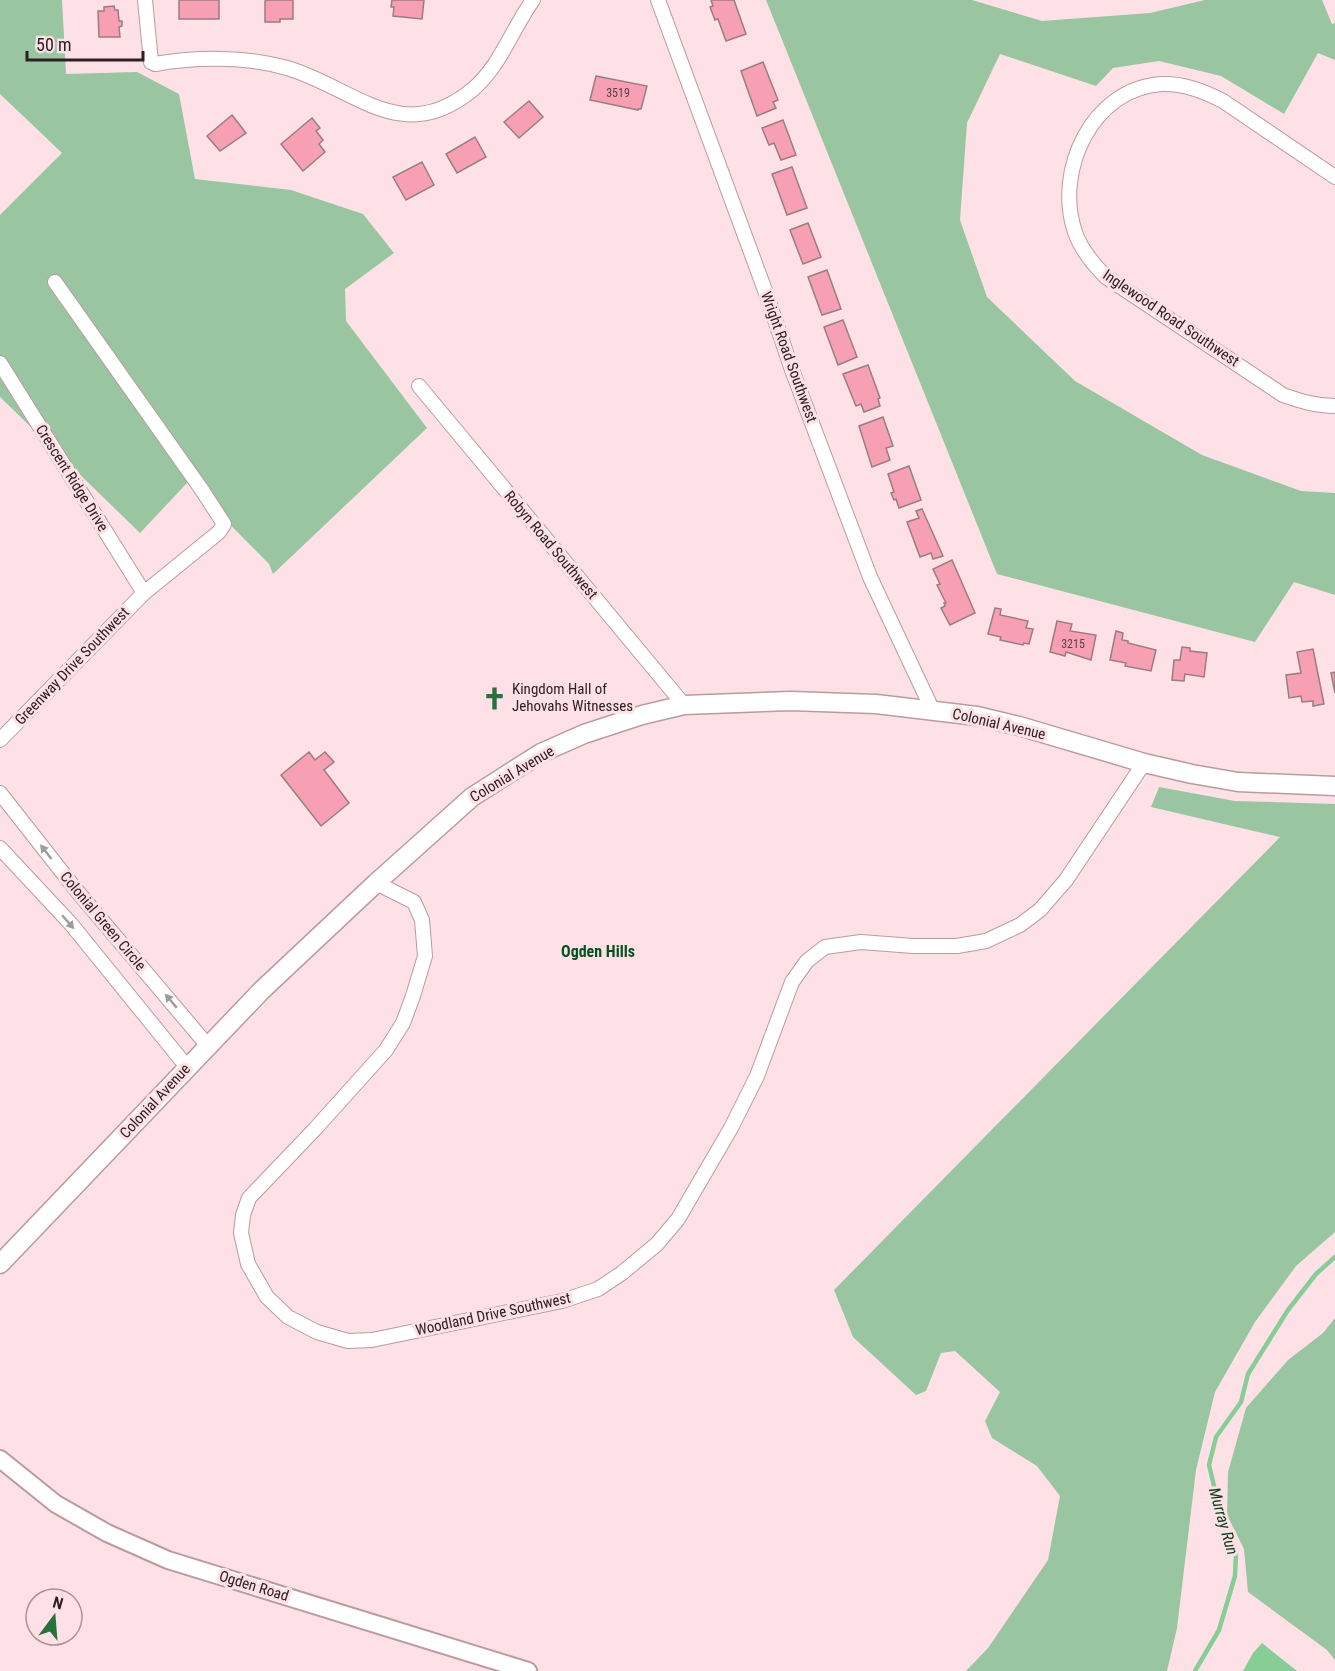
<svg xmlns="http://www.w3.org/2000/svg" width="1335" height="1671" font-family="'Roboto Condensed',sans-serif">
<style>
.green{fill:#99c6a1}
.water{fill:#88cd95}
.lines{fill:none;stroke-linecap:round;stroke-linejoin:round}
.stream{stroke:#88cd95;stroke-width:4.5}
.building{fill:#f7a0b3;stroke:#9b7c82;stroke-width:1.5}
.minor-casing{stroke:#bb9aa0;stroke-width:16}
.tertiary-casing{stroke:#bb9aa0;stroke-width:20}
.secondary-casing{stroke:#bb9aa0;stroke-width:21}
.minor{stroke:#fff;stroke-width:14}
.tertiary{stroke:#fff;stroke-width:16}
.secondary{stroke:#fff;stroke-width:18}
.oneway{fill:#a09b9c}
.labels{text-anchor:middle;stroke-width:6;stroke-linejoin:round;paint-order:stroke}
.number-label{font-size:12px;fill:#604047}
.street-label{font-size:15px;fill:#2d2023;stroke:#fde1e6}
.poi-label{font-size:15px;fill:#2d2023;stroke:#fde1e6;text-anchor:start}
.neighbourhood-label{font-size:16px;font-weight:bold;fill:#075022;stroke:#fde1e6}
.water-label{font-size:16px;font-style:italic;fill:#0a3f1b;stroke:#fde1e6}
</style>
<rect width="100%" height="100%" fill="#fde1e6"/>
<g class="green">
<polygon points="0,0 62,0 66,74 137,72 179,94 195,179 291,190 363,214 394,253 345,289 346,321 427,428 273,574 269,564 188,482 140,533 0,397 0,215 62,153 0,94"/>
<polygon points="766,0 972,0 1042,21 1150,13 1205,0 1322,0 1332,24 1335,23 1335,60 1318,53 1284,114 1221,76 1159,61 1113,68 1096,86 1000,54 967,123 960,220 987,297 1075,381 1202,455 1301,491 1335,493 1335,595 1294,582 1255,642 997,574"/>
<polygon points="1159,787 1235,801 1335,804 1335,1232 1296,1266 1255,1322 1215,1392 1196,1470 1177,1628 1167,1671 966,1671 988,1648 1048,1560 1060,1496 1037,1466 992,1438 985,1421 1000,1392 955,1351 941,1353 926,1391 916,1395 853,1337 834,1290 1280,837 1151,807"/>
<polygon points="1335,1318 1335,1660 1327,1650 1248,1592 1244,1549 1227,1515 1228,1472 1246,1408 1288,1360 1323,1333"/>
</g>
<polygon class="water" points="1262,1643 1297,1671 1243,1671 1253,1653"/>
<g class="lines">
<polyline class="stream" points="1195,1671 1219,1630 1235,1576 1236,1553 1222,1519 1209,1465 1216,1437 1241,1402 1248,1374 1288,1310 1316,1274 1335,1257"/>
</g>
<g class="building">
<rect x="179" y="0" width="40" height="19"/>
<polygon points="267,0 293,0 293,19 280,19 280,22 265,22 265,1"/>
<polygon points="392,0 424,0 422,19 393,16 394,7 391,7"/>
<polygon points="711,0 734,0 746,34 726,41 718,19 715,20 710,7 713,6"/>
<polygon points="114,6 115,10 118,10 119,21 122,21 122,26 119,27 120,37 99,37 98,11 104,11 104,7"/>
<polygon points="763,62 778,100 773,102 776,108 757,116 741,71"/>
<polygon points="596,76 647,86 641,109 638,109 638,110 590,100"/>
<polygon points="529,101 543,117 519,138 504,122"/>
<polygon points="232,115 246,133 220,151 207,136"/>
<polygon points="312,118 320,128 316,131 323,140 319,144 325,152 303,171 281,144"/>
<polygon points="783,120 796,155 781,160 774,143 769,145 762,128"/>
<polygon points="475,137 486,157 457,173 446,154"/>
<polygon points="422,162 434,185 406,200 393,177"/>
<polygon points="792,167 807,208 787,215 772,174"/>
<polygon points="808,223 821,257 803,264 790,230"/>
<polygon points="827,270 841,309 822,315 808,277"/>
<polygon points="843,320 857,357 838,365 824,327"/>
<polygon points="868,365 880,398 878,399 880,406 864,412 861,404 856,406 843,374"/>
<polygon points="883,417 893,446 886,448 890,460 872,467 859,426"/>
<polygon points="909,466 921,500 899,508 896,499 894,500 891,493 894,492 888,474"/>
<polygon points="922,509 943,556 933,559 931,553 920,557 907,522 919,518 916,511"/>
<polygon points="952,560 975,613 950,625 941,608 945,606 944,603 946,603 937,585 940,584 933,569"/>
<polygon points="995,608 1001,609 1000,615 1028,621 1026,628 1033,629 1029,644 1024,643 1023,645 1000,640 1001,637 988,634"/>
<polygon points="1057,621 1072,624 1070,631 1096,635 1091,660 1066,652 1065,656 1050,652"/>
<polygon points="1116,631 1123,633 1122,640 1128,641 1128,643 1156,650 1151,671 1125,666 1126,663 1110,660"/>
<polygon points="1182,647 1190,648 1190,651 1207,653 1204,677 1185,674 1184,681 1172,680 1174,660 1180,660"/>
<polygon points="1313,649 1324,704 1313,706 1313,701 1302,702 1301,696 1289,698 1286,675 1301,673 1297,652"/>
<polygon points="1335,672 1335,693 1331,673"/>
<polygon points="309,752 315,760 325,752 334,762 324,770 349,803 321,826 281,775"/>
</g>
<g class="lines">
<defs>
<g id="minor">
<path d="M145 0 151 62 155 64C196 57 246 56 287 68 353 87 402 148 472 90 500 67 512 29 533 0"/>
<polyline points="658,0 766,293 792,370 870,577 932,709"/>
<path d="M1335 177 1223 101C1204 91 1183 83 1162 84 1092 88 1054 171 1075 232 1081 250 1093 264 1106 277L1283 395C1300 401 1316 406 1335 406"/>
<polyline points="0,363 144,593"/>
<polyline points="419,386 684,705"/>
<polyline points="0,740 144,593 219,532 224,524 202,490 55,282"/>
<polyline points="0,793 77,891 208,1046"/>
<polyline points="0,848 71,924 187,1067"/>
<polyline points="376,883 414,902 422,920 425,956 413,996 403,1023 386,1050 315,1129 249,1198 243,1215 241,1233 248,1264 267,1297 288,1317 317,1332 348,1341 372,1340 562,1301 598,1289 622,1273 657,1244 678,1219 731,1128 757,1076 792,982 807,961 825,947 861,942 913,946 957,946 986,941 1020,925 1040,910 1066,880 1144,763"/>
</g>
<polyline id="tertiary" points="0,1459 56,1504 107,1533 168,1560 528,1671"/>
<polyline id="secondary" points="0,1264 262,990 376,883 472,797 541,753 584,734 642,715 684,705 791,701 876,704 977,716 1019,726 1144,763 1192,774 1238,782 1335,786"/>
</defs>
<use href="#minor" class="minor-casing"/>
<use href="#tertiary" class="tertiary-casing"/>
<use href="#secondary" class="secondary-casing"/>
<use href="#minor" class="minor"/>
<use href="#tertiary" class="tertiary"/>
<use href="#secondary" class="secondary"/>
</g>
<defs><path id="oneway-solid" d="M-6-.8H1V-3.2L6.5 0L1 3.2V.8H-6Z" transform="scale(1.5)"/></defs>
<g class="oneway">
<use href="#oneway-solid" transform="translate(46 852) rotate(-128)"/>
<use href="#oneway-solid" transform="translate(68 922) rotate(49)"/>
<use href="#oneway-solid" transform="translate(171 1001) rotate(-130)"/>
</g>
<defs>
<symbol id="church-bare" viewBox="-9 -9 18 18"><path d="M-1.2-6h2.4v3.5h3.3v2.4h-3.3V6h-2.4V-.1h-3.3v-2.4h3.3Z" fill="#28703c" stroke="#fde1e6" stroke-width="2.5" paint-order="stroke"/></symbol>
</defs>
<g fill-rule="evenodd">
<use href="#church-bare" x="478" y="682" width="33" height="33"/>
</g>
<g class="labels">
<g class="number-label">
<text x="618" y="97">3519</text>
<text x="1073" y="648">3215</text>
</g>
<g class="street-label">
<text transform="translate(1171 318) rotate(34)" y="5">Inglewood Road Southwest</text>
<text transform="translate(789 357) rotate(70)" y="5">Wright Road Southwest</text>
<text transform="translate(72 478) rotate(58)" y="5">Crescent Ridge Drive</text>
<text transform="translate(551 545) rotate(50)" y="5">Robyn Road Southwest</text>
<text transform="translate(72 666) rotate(-46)" y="5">Greenway Drive Southwest</text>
<text transform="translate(999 724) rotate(13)" y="5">Colonial Avenue</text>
<text transform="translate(512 774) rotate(-31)" y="5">Colonial Avenue</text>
<text transform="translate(103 921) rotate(50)" y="5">Colonial Green Circle</text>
<text transform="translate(155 1101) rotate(-47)" y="5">Colonial Avenue</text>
<text transform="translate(493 1314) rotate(-12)" y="5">Woodland Drive Southwest</text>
<text transform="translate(254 1586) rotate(17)" y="5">Ogden Road</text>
</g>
<g class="poi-label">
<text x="512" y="694">Kingdom Hall of<tspan x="512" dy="17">Jehovahs Witnesses</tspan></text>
</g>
<g class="neighbourhood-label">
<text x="598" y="957">Ogden Hills</text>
</g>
<g class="water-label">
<text transform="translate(1224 1521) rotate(74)" y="6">Murray Run</text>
</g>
</g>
<g transform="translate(54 1617) rotate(16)"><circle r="28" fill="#fde1e6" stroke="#aa9498" stroke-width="1.5"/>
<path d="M0-4.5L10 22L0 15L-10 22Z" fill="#28703c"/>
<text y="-9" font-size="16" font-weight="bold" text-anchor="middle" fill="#2d2023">N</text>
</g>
<path d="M27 51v9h116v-9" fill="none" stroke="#2d2023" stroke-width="3"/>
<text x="36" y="51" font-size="18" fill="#2d2023" stroke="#fde1e6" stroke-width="4.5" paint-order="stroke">50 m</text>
</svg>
